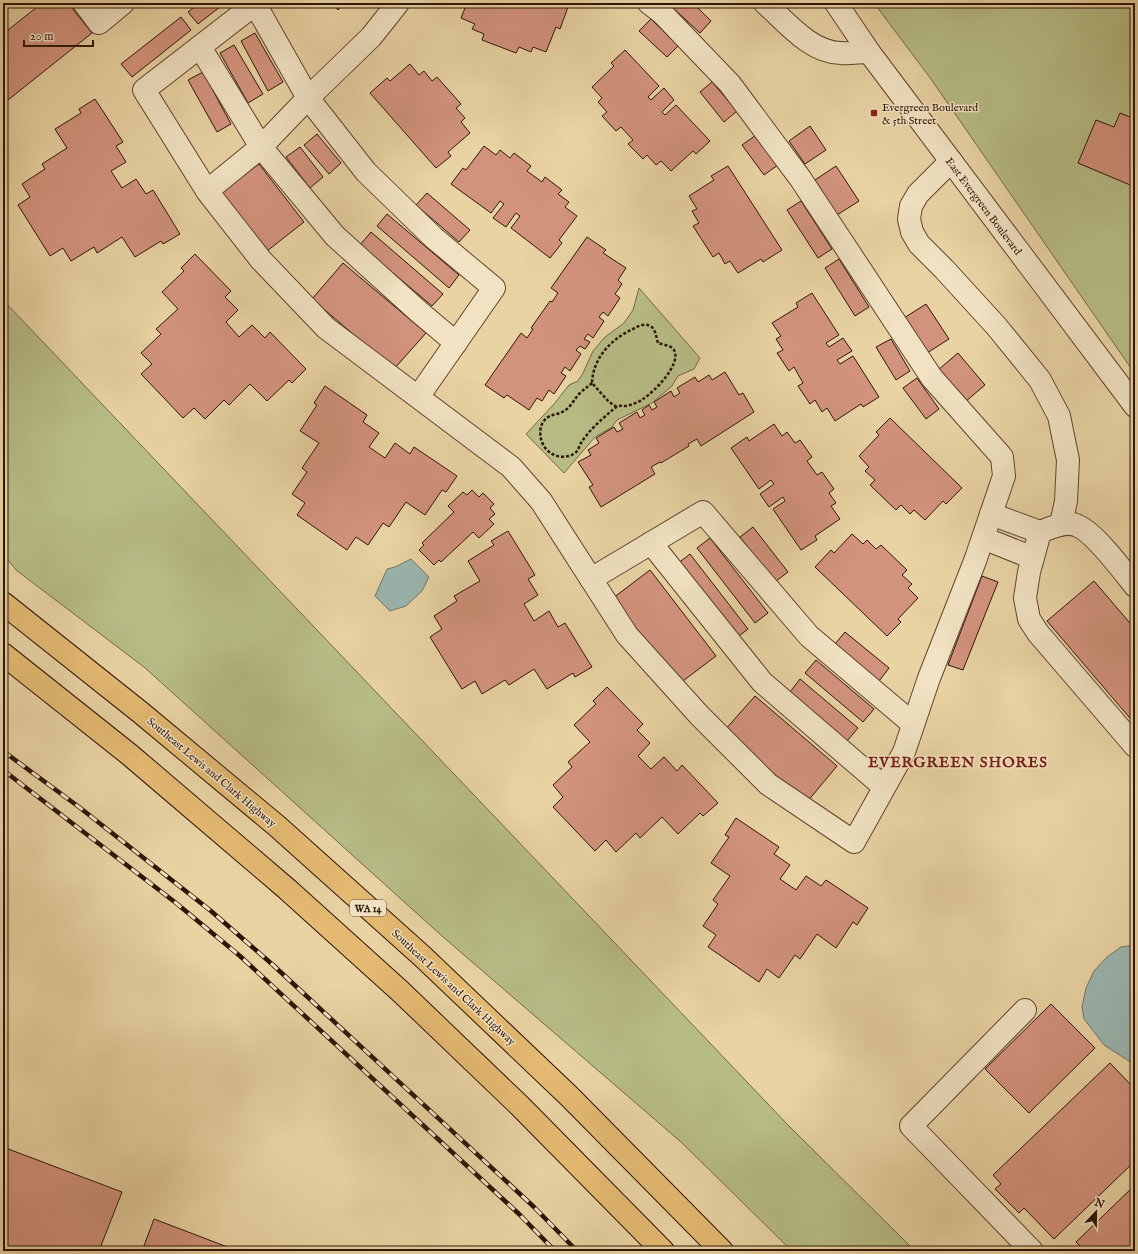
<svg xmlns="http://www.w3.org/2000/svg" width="1138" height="1254" font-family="'IM FELL English',serif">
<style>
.green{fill:#b7bc85;stroke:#736846}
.water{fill:#9bb6b0;stroke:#70766c}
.building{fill:#d2937d;stroke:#2f1507}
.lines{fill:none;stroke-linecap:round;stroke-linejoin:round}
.minor-casing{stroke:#5e442e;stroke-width:24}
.highway-casing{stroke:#2f1507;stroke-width:24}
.path{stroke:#2f1507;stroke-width:2.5;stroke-dasharray:3 2;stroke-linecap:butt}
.minor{stroke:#f1e2c3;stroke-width:22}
.highway{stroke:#e4ba72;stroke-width:22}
.rail-casing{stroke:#2f1507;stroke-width:4.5}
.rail{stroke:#f1e2c3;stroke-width:3;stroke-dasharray:9;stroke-linecap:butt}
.poi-dot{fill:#8f2418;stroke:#f1e2c3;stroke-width:1.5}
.labels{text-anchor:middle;stroke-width:3;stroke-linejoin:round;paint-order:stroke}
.shield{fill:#f1e2c3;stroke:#69523f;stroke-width:1}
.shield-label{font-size:10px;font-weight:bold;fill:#2f1507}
.poi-label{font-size:11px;fill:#2f1507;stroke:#f1e2c3;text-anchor:start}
.street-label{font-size:11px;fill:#2f1507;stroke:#f1e2c3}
.district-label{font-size:15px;font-weight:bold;letter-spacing:1px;fill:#7a1f14;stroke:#f1e2c3}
</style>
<rect width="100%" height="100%" fill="#e9d3a3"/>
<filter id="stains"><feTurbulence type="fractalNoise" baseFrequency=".005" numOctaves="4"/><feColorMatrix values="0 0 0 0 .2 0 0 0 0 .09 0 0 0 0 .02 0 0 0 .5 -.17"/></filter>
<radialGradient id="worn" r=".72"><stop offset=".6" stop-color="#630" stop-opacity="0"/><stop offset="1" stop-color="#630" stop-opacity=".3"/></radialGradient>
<g class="green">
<polygon points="874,3 1135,3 1135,374 931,79"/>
<polygon points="639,288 700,358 694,369 678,376 672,386 652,403 617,420 612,427 595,437 564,473 526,434 554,404 569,385 578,381 583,373 593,351 605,337 624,323 633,310"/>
<polygon points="3,300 787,1124 915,1251 792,1251 681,1142 442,936 144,667 16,570 3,554"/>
</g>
<g class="water">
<polygon points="411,559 429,577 422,591 406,606 390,611 375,596 387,569 395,567"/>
<polygon points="1135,945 1135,1065 1104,1045 1084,1019 1082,1007 1086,988 1094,971 1107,957 1121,947"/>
</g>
<g class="building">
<polygon points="42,3 68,3 92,33 3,104 3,34"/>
<polygon points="199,3 225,3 198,24 188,12"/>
<polygon points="332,3 345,3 338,10"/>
<polygon points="467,3 557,3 568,7 560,29 556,27 546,52 533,47 531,52 519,47 516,53 482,40 484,34 472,29 475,24 461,18"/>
<polygon points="675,3 693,3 711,21 700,33 672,7"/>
<polygon points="181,17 191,30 132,77 121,64"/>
<polygon points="651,19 678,46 667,57 639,31"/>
<polygon points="255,33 283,82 268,91 241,41"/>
<polygon points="234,45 263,94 248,103 220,53"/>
<polygon points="625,50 659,86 648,97 651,100 664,88 674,100 662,112 665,115 676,105 710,141 696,154 693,151 671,171 661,161 656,165 647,155 643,159 628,144 633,140 621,127 616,131 602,116 607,112 598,102 602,98 592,87 614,66 611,63"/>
<polygon points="410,64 419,75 424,71 432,81 437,77 461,104 456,108 465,118 461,122 470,133 448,152 451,156 436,168 370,93 387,78 390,81"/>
<polygon points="203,72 231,124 217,132 188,80"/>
<polygon points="712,82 737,111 724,122 700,92"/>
<polygon points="95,99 123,142 116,146 126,162 111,171 122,188 136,179 146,194 153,190 180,234 163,244 161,241 135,257 122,237 97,253 94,247 71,261 63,248 50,256 18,205 30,197 22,184 45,169 42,164 67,148 55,129 81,113 79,109"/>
<polygon points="1120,113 1135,119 1135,187 1078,163 1096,120 1114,127"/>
<polygon points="810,126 826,150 805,164 789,141"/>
<polygon points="317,134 341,163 329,174 304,145"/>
<polygon points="756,135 778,165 764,175 742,145"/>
<polygon points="484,146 496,155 500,150 510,158 514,153 531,166 527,171 542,182 545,177 562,190 558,194 569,202 565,207 577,216 559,240 562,243 550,258 511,228 520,216 516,213 506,227 493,218 504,204 500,201 491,213 451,184 463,168 466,170"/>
<polygon points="300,147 323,177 310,188 286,157"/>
<polygon points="259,164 304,222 267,251 221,192"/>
<polygon points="728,166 782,250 763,262 761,259 738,273 730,261 725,264 719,253 713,257 693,226 699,223 692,211 697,209 689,196 714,180 711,176"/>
<polygon points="836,166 859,201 837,215 815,180"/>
<polygon points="427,193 470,230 459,242 416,205"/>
<polygon points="801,201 832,249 818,258 787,210"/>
<polygon points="387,214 459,275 449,288 377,226"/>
<polygon points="371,232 443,294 432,306 360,245"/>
<polygon points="587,237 606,250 603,253 626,268 618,280 622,284 615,294 620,298 608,316 603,312 599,317 604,321 593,338 588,334 584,339 590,342 585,349 580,346 576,350 581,354 570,371 565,367 561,373 566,376 554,394 549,390 542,401 537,398 529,410 507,395 504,398 485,385 521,333 527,338 533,329 531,328 550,301 552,302 558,293 551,288"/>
<polygon points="195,254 231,291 225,297 238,310 226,322 239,337 252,325 265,338 270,332 306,369 292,383 289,380 267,401 250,384 229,405 224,400 205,419 194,408 183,418 141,374 152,364 141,353 161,334 156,329 178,309 162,292 184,271 181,268"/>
<polygon points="839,259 869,307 855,316 825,268"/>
<polygon points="343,263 426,333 394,369 312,299"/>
<polygon points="812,293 839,335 826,343 829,347 843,338 852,351 837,360 840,364 853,356 879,397 863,407 861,404 835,421 827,408 822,412 815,400 810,404 798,386 803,383 794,367 789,371 777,353 783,350 776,339 781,336 772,323 798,307 796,303"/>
<polygon points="926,304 949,339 927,353 904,318"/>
<polygon points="891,339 910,371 896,380 876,347"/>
<polygon points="958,353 985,385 965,402 938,370"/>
<polygon points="725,372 739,395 743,393 754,412 701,446 697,439 688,444 689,446 661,463 660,462 651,467 655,474 601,507 589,487 593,485 578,462 591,455 588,450 599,443 596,438 614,427 617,432 623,429 619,423 637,412 640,418 645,415 642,410 649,405 652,410 657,407 654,402 671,391 674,397 680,393 677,388 695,377 698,382 709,375 712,380"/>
<polygon points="917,378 939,409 926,419 903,388"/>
<polygon points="325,386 367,415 363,422 379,433 369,447 385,458 395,443 410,454 414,447 457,476 446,492 442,490 425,515 406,502 389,527 383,523 368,545 356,537 347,550 297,515 305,503 292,494 307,472 302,468 319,443 300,431 317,405 314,403"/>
<polygon points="890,418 962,488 946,504 943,501 925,520 914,510 910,514 901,505 896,510 870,485 875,480 865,471 869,467 859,456 879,435 876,432"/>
<polygon points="774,424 782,436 787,432 795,443 800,440 812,457 807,461 817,475 822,472 834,489 829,493 836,503 831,506 840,519 815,536 817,540 801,550 773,509 785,501 783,497 769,507 760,494 774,484 771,480 759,489 731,448 747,437 749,441"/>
<polygon points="472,490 479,497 483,493 494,504 490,508 495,514 489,519 494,524 479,538 473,532 441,562 439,560 434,565 419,550 424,545 422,543 454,512 448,506 463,492 467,495"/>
<polygon points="753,527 788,572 775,582 740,537"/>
<polygon points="508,531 535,575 528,579 538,595 524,604 534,621 549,611 558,627 565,623 592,667 575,677 573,673 547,689 534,669 509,685 505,680 482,694 475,681 462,689 430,637 442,629 434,616 457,601 454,596 480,581 468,561 494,545 491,541"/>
<polygon points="852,534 863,544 867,540 876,549 881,545 907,570 902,575 912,584 908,588 918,598 898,619 901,622 887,636 815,567 831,550 834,553"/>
<polygon points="710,538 768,613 755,623 697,548"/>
<polygon points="690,554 748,629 735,639 677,564"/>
<polygon points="650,570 716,656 679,684 613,598"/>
<polygon points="982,576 998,582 963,670 948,665"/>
<polygon points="1094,581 1135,629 1135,724 1047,621"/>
<polygon points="845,632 889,668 879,681 835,644"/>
<polygon points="816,660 874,709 863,722 805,673"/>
<polygon points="800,679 858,728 847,741 790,692"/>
<polygon points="607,687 643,724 637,730 650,743 638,756 651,769 664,757 677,771 682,765 718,803 703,816 700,813 678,834 662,817 640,838 636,833 616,852 606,840 595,851 553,807 563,797 553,785 572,767 568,762 590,742 574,725 596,704 593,701"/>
<polygon points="755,696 837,766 807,802 724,731"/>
<polygon points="736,818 779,847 774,854 790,865 780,879 796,890 806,876 821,886 826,880 868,908 857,925 853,922 836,948 817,934 800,959 795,955 779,978 767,969 759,982 708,947 716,935 703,926 718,904 713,900 730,876 711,863 729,837 725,835"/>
<polygon points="1051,1004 1095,1048 1029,1113 985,1069"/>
<polygon points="1110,1063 1130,1084 1135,1078 1135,1161 1054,1239 1024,1208 1019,1213 995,1189 1001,1184 993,1175"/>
<polygon points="3,1147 122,1192 99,1251 3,1251"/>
<polygon points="1135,1185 1135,1251 1081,1251 1083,1249 1076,1242"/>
<polygon points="154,1219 238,1251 142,1251"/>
</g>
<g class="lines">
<defs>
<g id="minor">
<polyline points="84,3 99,23 123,3"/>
<path d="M765 3C786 22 811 53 841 53 850 54 859 52 869 52"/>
<polyline points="836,3 869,52 1135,406"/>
<polyline points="200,47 261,147 335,236 418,311 456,343"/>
<polyline points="951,161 918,194 911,206 909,219 912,232 919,244 944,269 997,327 1040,380 1059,416 1068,460 1066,501 1061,524"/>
<polyline points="207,191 261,147 308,98 371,37 398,3"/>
<polyline points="418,397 494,288 434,238 366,172 308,98 255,4 144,90 207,191 261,260 326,328 511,467 541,501 627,635 699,715 768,784 854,842 904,752 929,678 975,561 1004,476 1002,457 932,378 800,178 730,84 662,13 649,3"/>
<path d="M991 514 1040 532C1051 528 1066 520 1078 526 1095 533 1123 571 1135 586"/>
<polyline points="1040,532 1029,572 1025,598 1029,619 1038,633 1135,746"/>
<polyline points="983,538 1033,558"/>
<polyline points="651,543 762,682 884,787"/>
<polyline points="591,579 703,512 809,636 913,724"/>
<polyline points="1025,1010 911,1126 1032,1251"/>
</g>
<g id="highway">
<polyline points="3,603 140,712 277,826 422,956 570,1097 722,1251"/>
<polyline points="3,654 130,755 287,889 400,991 520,1106 663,1251"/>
</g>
</defs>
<use href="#minor" class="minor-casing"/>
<use href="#highway" class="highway-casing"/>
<path class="path" d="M592 383C588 387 584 389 580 393 575 398 571 407 564 411 560 414 554 414 550 416 537 422 538 441 547 450 553 456 561 458 569 456 572 455 576 453 577 451 579 449 579 445 581 443 589 430 603 418 615 408 618 405 622 406 626 406 632 405 639 402 643 399 654 392 682 364 674 350 671 345 663 345 658 343 656 337 656 329 650 326 644 323 638 326 633 329 611 339 593 358 592 383L609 402 617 407"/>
<use href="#minor" class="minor"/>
<use href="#highway" class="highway"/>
<defs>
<g id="rail">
<polyline points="3,751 79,807 211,911 273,965 534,1207 577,1251"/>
<polyline points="3,770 176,903 240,956 519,1214 555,1251"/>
</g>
</defs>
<use href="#rail" class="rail-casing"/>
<use href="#rail" class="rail"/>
</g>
<rect class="poi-dot" x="870" y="109" width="8" height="8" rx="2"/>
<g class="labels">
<rect class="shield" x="350" y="900" width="36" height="16" rx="3"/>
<g class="shield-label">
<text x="368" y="912">WA 14</text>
</g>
<g class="poi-label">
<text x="882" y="111">Evergreen Boulevard<tspan x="882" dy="13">&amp; 5th Street</tspan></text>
</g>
<g class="street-label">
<text transform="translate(984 206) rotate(53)" y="4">East Evergreen Boulevard</text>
<text transform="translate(212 772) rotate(40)" y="4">Southeast Lewis and Clark Highway</text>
<text transform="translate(454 987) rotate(43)" y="4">Southeast Lewis and Clark Highway</text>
</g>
<g class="district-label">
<text x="958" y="767">EVERGREEN SHORES</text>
</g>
</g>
<rect width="1138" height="1254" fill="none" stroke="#e9d3a3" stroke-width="16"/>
<rect x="4" y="4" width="1130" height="1246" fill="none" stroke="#2f1507" stroke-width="2"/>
<rect x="8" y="8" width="1122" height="1238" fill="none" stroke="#2f1507"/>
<g transform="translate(1096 1212) rotate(22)" stroke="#f1e2c3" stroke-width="3" paint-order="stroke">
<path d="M0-3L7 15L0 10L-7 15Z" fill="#2f1507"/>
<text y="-6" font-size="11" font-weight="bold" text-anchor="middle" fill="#2f1507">N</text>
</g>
<path d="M24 40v6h69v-6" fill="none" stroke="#2f1507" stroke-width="2"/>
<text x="30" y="40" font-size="12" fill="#2f1507" stroke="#f1e2c3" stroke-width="3" paint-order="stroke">20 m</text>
<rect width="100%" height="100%" filter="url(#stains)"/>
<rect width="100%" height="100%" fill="url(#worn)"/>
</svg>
